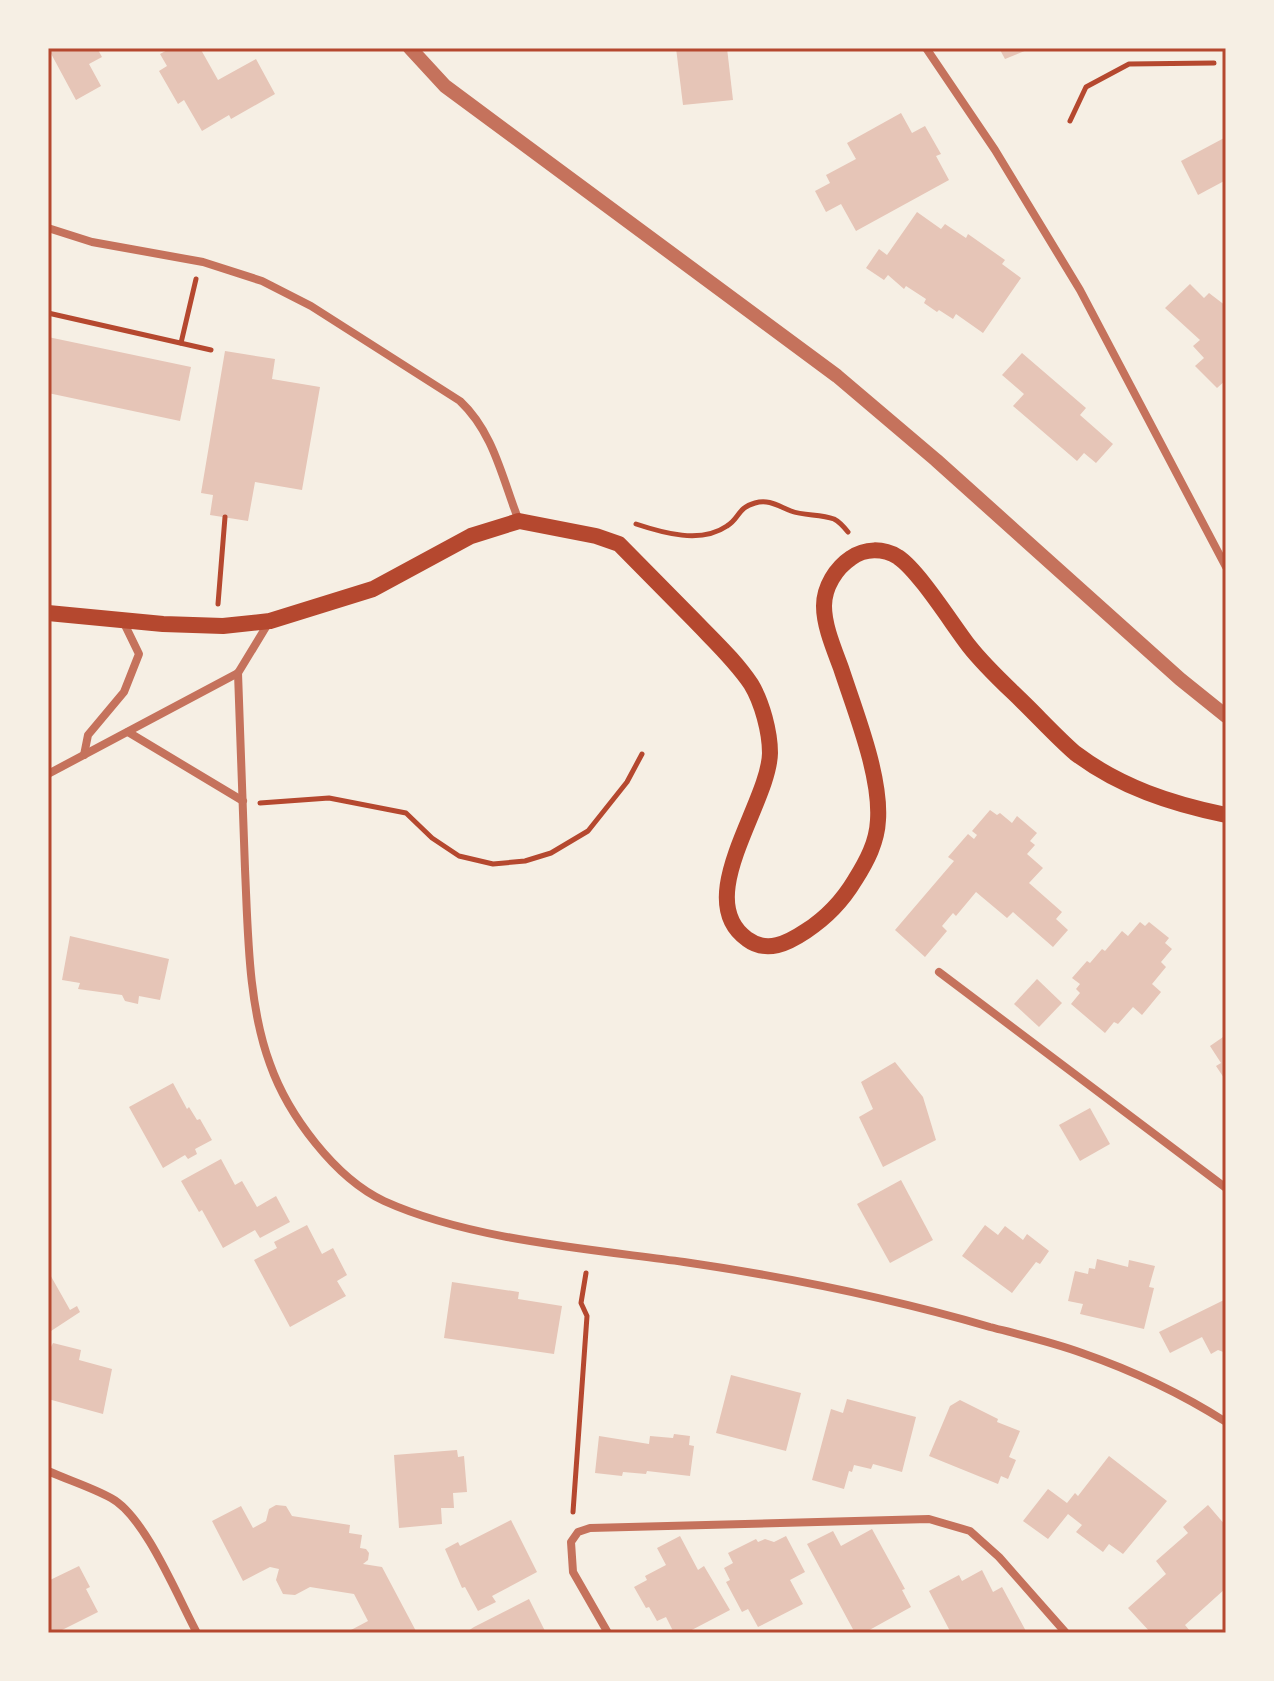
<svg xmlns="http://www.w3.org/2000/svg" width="1274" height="1681" font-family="'Roboto Condensed',sans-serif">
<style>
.building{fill:#e6c5b7}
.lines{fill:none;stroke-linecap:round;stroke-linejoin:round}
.path{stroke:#b5482f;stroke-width:5}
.minor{stroke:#c5725c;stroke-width:8}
.tertiary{stroke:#c5725c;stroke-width:14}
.secondary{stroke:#b5482f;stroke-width:16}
.neatline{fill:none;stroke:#b5482f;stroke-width:3}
</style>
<rect width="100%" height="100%" fill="#f6efe4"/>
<g class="building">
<polygon points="48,48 97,48 102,57 89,64 101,86 76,100"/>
<polygon points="171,48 200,48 218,80 256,59 275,94 231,119 229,115 202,131 184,100 178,104 159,71 167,66 160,54"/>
<polygon points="676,48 727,48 733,100 683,105"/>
<polygon points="999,48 1032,48 1005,59"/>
<polygon points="901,113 912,133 925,126 941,154 936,156 949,180 856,231 841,204 826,212 815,191 830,183 826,175 856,159 847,143"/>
<polygon points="1226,137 1226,180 1198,195 1181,161"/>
<polygon points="917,212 941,229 945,224 966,238 968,234 1005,260 1002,264 1021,278 983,333 956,314 953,319 939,310 937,312 924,303 926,299 906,286 904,289 888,275 884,280 866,268 879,249 887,255"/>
<polygon points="1190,284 1204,298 1209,293 1226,306 1226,380 1217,388 1195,366 1204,358 1193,346 1200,340 1165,308"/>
<polygon points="48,337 191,367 180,421 48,393"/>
<polygon points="225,351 275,359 272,379 320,387 302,490 255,482 248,521 210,515 213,495 201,493"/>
<polygon points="1022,353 1086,408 1080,415 1113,444 1096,463 1084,453 1077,461 1013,406 1024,394 1002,375"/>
<polygon points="990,810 997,815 1000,813 1012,823 1017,816 1037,833 1030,841 1035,845 1027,854 1043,868 1029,883 1062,912 1056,919 1068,930 1053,947 1013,912 1007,918 976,892 956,916 953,913 942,926 947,931 925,957 895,930 954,861 948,857 968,834 974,839 977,835 972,831"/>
<polygon points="1140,922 1145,926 1149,922 1169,938 1165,943 1172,949 1161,962 1166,967 1152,984 1161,992 1142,1015 1133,1007 1118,1024 1114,1022 1105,1033 1071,1004 1080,993 1076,989 1080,984 1072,978 1087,961 1090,963 1102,949 1105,951 1122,931 1128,936"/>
<polygon points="70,936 169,959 160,1000 139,996 138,1004 125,1001 122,995 78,989 80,983 62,980"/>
<polygon points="1037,979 1062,1003 1039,1027 1014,1004"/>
<polygon points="1226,1035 1226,1081 1216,1066 1221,1063 1210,1046"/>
<polygon points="895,1062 923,1097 936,1140 883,1167 859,1117 873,1109 861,1082"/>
<polygon points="173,1083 187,1109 189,1107 197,1120 200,1119 212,1140 195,1149 197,1154 188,1159 185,1155 163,1168 129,1107"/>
<polygon points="1090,1108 1110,1144 1080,1161 1059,1125"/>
<polygon points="221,1159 235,1185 242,1181 257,1207 276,1196 290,1222 260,1238 255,1230 223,1248 202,1210 199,1212 181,1181"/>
<polygon points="901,1180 933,1240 890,1263 857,1204"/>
<polygon points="307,1225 322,1254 333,1248 347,1275 337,1281 346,1296 290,1327 254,1260 277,1248 274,1242"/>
<polygon points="985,1225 998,1235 1005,1226 1023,1240 1027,1234 1049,1251 1040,1264 1036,1262 1012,1293 962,1256"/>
<polygon points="1097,1259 1128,1267 1129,1260 1155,1266 1149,1287 1154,1288 1144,1329 1080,1314 1083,1304 1068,1301 1075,1271 1088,1274 1089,1268 1095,1269"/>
<polygon points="48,1271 70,1310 77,1306 80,1312 48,1333"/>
<polygon points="452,1282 519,1292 518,1299 562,1306 554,1354 444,1338"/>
<polygon points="1226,1299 1226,1353 1218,1350 1211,1354 1202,1337 1170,1353 1159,1332"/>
<polygon points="53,1343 81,1350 79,1360 112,1369 103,1414 48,1399 48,1353"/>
<polygon points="731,1375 801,1393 786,1451 716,1433"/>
<polygon points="847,1399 916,1417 902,1472 873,1464 871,1469 854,1465 852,1472 849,1471 844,1489 812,1480 831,1409 843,1413"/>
<polygon points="960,1400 998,1419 997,1422 1020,1431 1009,1457 1016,1460 1008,1479 1001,1476 998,1484 929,1456 950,1406"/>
<polygon points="674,1434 690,1436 689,1445 694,1446 690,1476 647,1471 646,1474 623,1472 622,1476 595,1473 599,1436 649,1444 650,1436 673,1438"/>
<polygon points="457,1450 458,1457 464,1456 467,1492 453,1493 454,1508 441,1508 442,1524 399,1528 394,1455"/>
<polygon points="1109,1456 1167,1501 1123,1554 1109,1544 1103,1552 1076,1532 1082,1525 1068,1514 1048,1539 1023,1521 1048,1489 1067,1503 1075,1493 1078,1496"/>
<polygon points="276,1505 286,1506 292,1516 350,1525 349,1533 362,1535 360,1548 366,1549 369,1553 368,1560 363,1564 382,1567 417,1633 352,1633 351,1630 368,1621 354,1594 310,1587 295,1595 283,1594 276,1580 279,1569 270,1567 243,1581 212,1521 241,1506 253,1528 266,1521 269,1509"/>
<polygon points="1208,1505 1226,1526 1226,1588 1185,1625 1190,1631 1188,1633 1151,1633 1128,1608 1166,1574 1156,1561 1188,1533 1183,1527"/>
<polygon points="511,1520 537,1572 492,1596 496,1602 478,1611 465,1587 462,1588 445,1549 458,1542 460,1546"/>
<polygon points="872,1529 905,1589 902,1590 911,1607 864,1633 855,1633 807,1544 833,1531 841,1546"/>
<polygon points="680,1536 698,1570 704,1566 730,1610 686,1633 674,1633 666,1617 657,1621 649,1607 646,1608 634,1587 647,1580 645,1576 666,1565 657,1548"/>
<polygon points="786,1536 805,1572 790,1580 803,1604 758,1627 748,1609 742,1612 726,1582 730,1580 724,1568 733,1563 728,1553 756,1539 758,1542 765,1539 774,1542"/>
<polygon points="79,1566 90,1587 86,1589 98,1612 56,1633 48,1633 48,1581"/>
<polygon points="982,1570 993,1592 1002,1587 1027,1633 951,1633 929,1591 959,1575 962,1581"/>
<polygon points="529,1599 546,1633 465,1633 474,1627"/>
</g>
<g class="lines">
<g class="path">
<polyline points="1070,121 1086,87 1129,64 1214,63"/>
<polyline points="48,313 211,350"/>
<polyline points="181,343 196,279"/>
<path d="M636 524C663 533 701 544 727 526 740 518 737 508 755 503 769 499 778 506 791 511 804 516 820 514 834 519 840 522 844 527 848 532"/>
<polyline points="218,604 225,517"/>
<polyline points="260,803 329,798 406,813 432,838 459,856 493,864 525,861 551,853 588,831 627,782 642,754"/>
<polyline points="573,1512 587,1316 581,1303 586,1273"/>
</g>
<g class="minor">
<polyline points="926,48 995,150 1080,290 1226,567"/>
<path d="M48 228 92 242 203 262 262 281 311 306 460 401C494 433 502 478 519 521"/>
<path d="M238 673C240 738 243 804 245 869 248 932 248 1005 270 1064 288 1115 335 1178 384 1201 470 1240 590 1249 684 1262 787 1277 890 1298 990 1327 1021 1335 1052 1342 1082 1353 1131 1370 1182 1394 1226 1422"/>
<polyline points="128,732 243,801"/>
<polyline points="84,755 88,735 124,692 139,654 123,621"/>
<polyline points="48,774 238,673 269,622"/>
<polyline points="939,972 1226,1188"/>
<path d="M48 1471C68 1480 91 1487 111 1498 145 1516 178 1598 197 1633"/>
<polyline points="608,1633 573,1572 571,1542 578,1532 590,1528 929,1519 970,1531 999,1557 1066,1633"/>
</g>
<polyline class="tertiary" points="410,48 445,86 837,376 936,460 1180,679 1226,716"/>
<path class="secondary" d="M48 613 163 624 223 626 270 621 373 589 471 536 519 521 596 536 619 544C644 569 669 595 694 620 714 641 735 660 751 684 762 702 770 732 770 753 769 804 691 899 747 939 767 954 788 943 806 931 826 918 843 900 855 880 867 861 877 842 878 820 881 775 855 711 841 668 834 649 824 626 824 606 824 587 836 568 851 558 865 548 883 548 898 557 919 571 952 624 969 646 987 669 1009 688 1029 708 1044 723 1059 739 1075 753 1120 787 1172 804 1226 815"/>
</g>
<rect width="1274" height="1681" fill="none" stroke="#f6efe4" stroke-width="100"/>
<rect x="50" y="50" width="1174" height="1581" class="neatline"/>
</svg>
